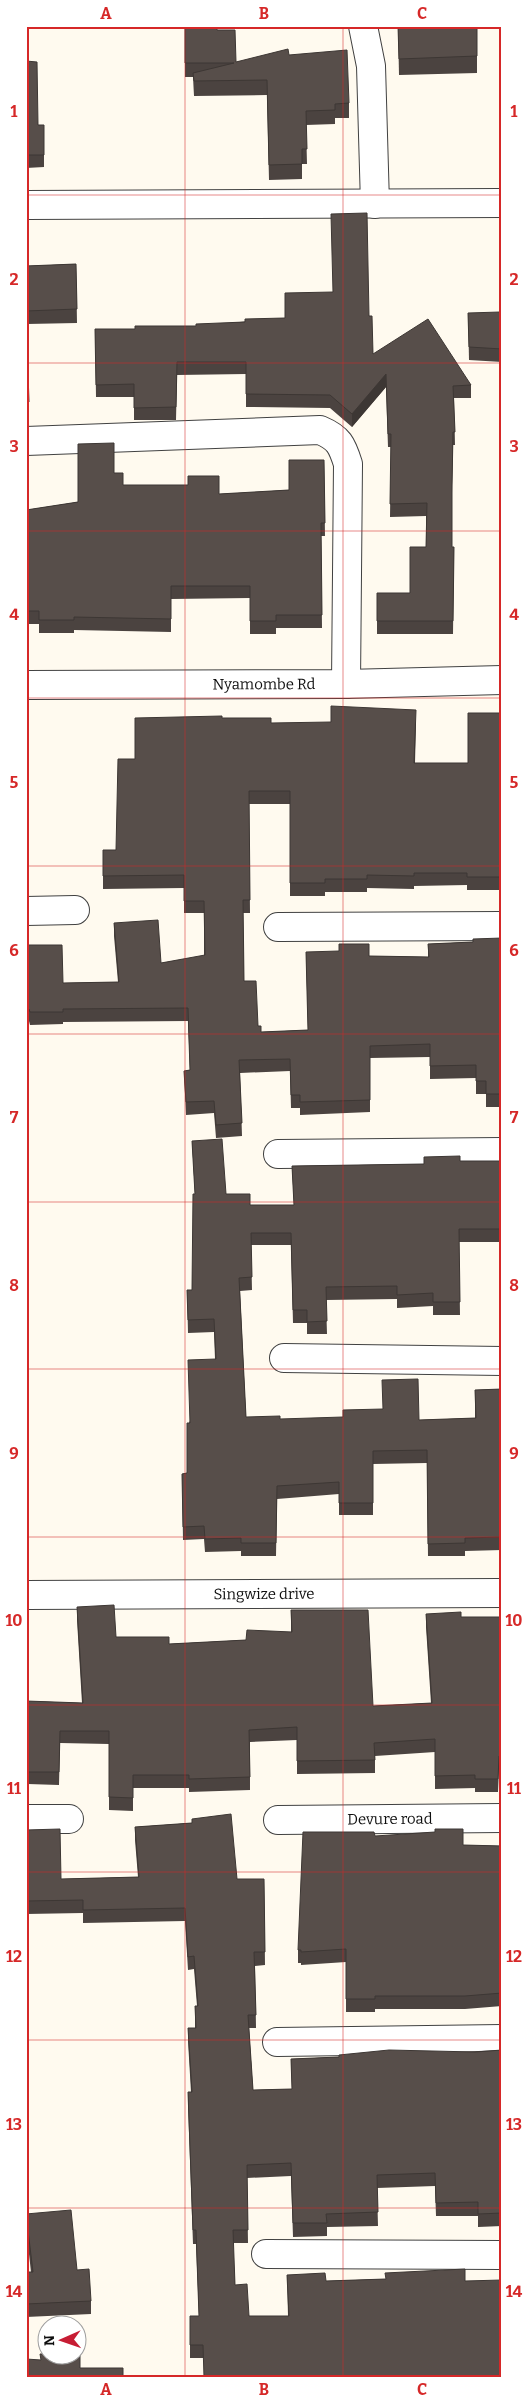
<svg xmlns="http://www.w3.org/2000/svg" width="528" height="2403" font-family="Bitter,serif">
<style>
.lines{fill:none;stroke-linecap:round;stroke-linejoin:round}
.minor-casing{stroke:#414141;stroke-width:30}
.minor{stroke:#fff;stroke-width:28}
.wall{fill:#4b4340}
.shaded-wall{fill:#3d3734}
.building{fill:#574e4a;stroke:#3d3734}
.grid{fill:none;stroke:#d62828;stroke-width:1;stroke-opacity:0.55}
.labels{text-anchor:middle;stroke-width:5;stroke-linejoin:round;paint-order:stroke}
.street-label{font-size:15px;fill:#0e0e0e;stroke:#fff}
.neatline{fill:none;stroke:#d62828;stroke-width:2}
.grid-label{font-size:16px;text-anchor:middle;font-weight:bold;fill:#d62828}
</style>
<rect width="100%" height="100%" fill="#fffaef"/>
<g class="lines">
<defs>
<g id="minor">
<polyline points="363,26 371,66 375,204"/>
<polyline points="26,205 502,203"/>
<path d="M26 441 320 430C339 438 342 445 348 464L346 684"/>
<path id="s1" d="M26 685 346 684 502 680"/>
<polyline points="26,911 75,910"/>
<polyline points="278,927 502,926"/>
<polyline points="278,1154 502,1152"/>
<polyline points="284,1358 502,1361"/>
<path id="s2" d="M26 1595 502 1593"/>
<polyline points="26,1819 69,1819"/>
<path id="s3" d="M278 1820 502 1818"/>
<polyline points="277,2042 502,2039"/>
<polyline points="266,2254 502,2255"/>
</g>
</defs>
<use href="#minor" class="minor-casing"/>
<use href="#minor" class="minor"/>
</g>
<g class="wall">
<polygon points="185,26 217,30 236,62 289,55 349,103 349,118 335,118 335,124 306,125 307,164 302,164 302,179 269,180 267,95 194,96 193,77 185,77"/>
<polygon points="398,26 477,26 477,73 399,75"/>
<polygon points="26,61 38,125 44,125 44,167 26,168"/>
<polygon points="76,264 77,323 27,324 29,416 26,416 26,266"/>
<polygon points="468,313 502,349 502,362 469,360"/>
<polygon points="369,316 373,354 471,385 471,398 454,398 455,445 453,445 452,493 452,547 454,547 453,634 377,634 377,593 410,593 426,547 426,516 390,517 391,447 388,447 386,387 352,427 330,408 246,407 246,374 177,375 176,420 134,420 134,397 96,397 95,329 135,329 196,326 285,318"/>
<polygon points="324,460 325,536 321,536 322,628 276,628 276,634 250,634 250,598 171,599 171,632 74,630 74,633 39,633 39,624 26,624 26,510 78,502 114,473 123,485 219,494 289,490"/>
<polygon points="502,713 502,890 467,890 467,885 414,886 414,889 367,888 367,892 325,892 325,896 290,896 290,804 249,804 250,913 243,913 244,981 258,1026 261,1032 308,1030 306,952 369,956 428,957 428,944 473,942 502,938 502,1107 486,1107 486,1094 476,1094 476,1078 430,1079 430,1057 370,1058 370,1112 300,1115 300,1108 291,1108 290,1071 240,1073 242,1136 216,1138 214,1113 186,1115 184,1071 190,1070 188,1021 63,1022 63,1024 30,1025 29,1021 26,1021 26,945 63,983 118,982 114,936 114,923 161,963 204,956 204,913 184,913 184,888 103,889 103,850 116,850 135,759 222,718 271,723 416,723 415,763 468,763"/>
<polygon points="192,1141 226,1194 250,1205 294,1205 292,1166 424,1164 460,1161 502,1161 502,1242 459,1242 460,1315 433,1315 433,1306 397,1308 397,1299 326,1300 327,1334 307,1334 307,1323 293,1323 291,1245 251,1245 252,1290 240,1291 246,1417 280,1419 419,1420 475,1418 475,1390 502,1389 502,1550 465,1551 465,1556 428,1556 427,1463 373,1464 373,1515 339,1515 339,1494 277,1499 276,1556 241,1556 241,1551 205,1552 204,1539 183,1540 182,1474 187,1473 189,1423 215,1359 214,1332 188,1333 187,1290 192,1290 195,1194"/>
<polygon points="77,1607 116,1637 169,1644 246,1640 291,1632 291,1610 373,1706 431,1703 426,1627 426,1614 461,1617 502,1617 502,1769 499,1769 498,1792 475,1792 475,1788 435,1789 435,1752 375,1756 375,1773 297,1774 297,1740 250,1742 250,1790 189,1792 189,1788 133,1788 133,1811 109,1810 109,1744 60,1743 59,1785 28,1784 28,1783 26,1783 26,1701 82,1703 77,1620"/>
<polygon points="192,1819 237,1879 264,1879 265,1965 255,1966 256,2028 249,2028 253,2090 292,2089 291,2059 502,2050 502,2226 478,2227 478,2216 436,2216 435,2186 377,2188 378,2226 327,2227 327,2236 293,2237 291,2176 247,2178 248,2243 233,2243 235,2285 249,2316 288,2316 287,2275 326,2281 385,2279 465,2269 203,2358 190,2358 190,2316 199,2316 196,2244 193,2244 188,2105 188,2092 191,2092 188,2041 188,2028 195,2028 195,2006 197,2006 194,1969 188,1970 185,1921 83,1923 83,1913 26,1914 26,1830 61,1879 138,1877 135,1840 135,1827 192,1823"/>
<polygon points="375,1836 463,1845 502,1846 502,2006 465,2009 375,2009 375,2012 346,2012 346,1962 301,1965 301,1963 298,1963 298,1950"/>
<polygon points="26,2214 77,2270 91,2301 91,2314 26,2317 26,2272 31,2272 26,2227"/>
</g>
<polygon class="shaded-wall" points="386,374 386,387 352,427 352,414"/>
<g class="building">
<polygon points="185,26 217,26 217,30 235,30 236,62 288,49 289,55 347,50 349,103 335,104 335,110 306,111 307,149 302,149 302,164 269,165 267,80 194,81 193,73 234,63 185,63"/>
<polygon points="398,26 477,26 477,56 399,59"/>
<polygon points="26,61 37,62 38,125 44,125 44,155 26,155"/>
<polygon points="367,213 369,316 372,316 373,354 428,319 471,385 453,386 455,432 453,432 452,485 452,547 454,547 453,621 377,621 377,593 410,593 410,547 426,547 427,503 390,504 391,434 388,434 386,374 352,414 330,395 246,394 246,362 177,362 176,407 134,408 134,384 96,385 95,329 135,329 135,326 196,326 196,324 245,322 245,319 285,318 285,293 333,292 331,214"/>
<polygon points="76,264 77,309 26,311 26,266"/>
<polygon points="500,312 502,349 469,347 468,313"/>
<polygon points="26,315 29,402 26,402"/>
<polygon points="114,443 114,473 123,473 123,485 188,485 188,476 219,476 219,494 289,490 289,460 324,460 325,523 321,523 322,615 276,615 276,621 250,621 250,586 171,586 171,619 74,617 74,620 39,620 39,611 26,611 26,510 78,502 78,444"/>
<polygon points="331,706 416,710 414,763 468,763 468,713 502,713 502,877 467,877 467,873 414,873 414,876 367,875 367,879 325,879 325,883 290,883 290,791 249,791 250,900 243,900 244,981 256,981 258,1026 261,1026 261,1032 308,1030 306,952 339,951 339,944 369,944 369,956 429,957 428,944 473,942 473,939 502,938 502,1094 486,1094 486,1081 476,1081 476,1065 430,1066 430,1044 370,1046 370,1100 300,1102 300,1095 291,1095 290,1059 239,1060 242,1123 216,1125 214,1101 186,1102 184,1071 190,1070 188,1008 63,1009 63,1012 30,1012 29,1009 26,1009 26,945 62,945 63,983 119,982 114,923 158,920 161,963 205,955 204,901 184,901 184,875 103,876 103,850 116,850 118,759 135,759 135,718 222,716 222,718 271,718 271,723 331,722"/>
<polygon points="222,1139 226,1194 250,1194 250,1205 294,1205 292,1166 424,1164 424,1157 460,1156 460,1161 502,1161 502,1229 459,1229 460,1302 433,1302 433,1293 397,1295 397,1286 326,1287 327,1321 307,1322 307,1310 293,1310 291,1233 251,1233 252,1277 239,1278 246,1417 280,1416 280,1419 343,1417 343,1410 383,1409 382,1380 418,1379 419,1420 476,1418 475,1390 502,1389 502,1537 465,1538 465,1543 428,1544 427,1450 373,1451 373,1503 339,1503 339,1482 277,1486 276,1543 241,1543 241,1538 205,1539 204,1526 183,1527 182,1474 187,1473 187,1423 190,1423 188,1360 216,1359 214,1319 188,1320 187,1290 192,1290 193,1194 195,1194 192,1141"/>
<polygon points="114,1605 116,1637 169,1637 169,1644 246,1640 247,1630 292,1632 291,1610 368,1610 373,1706 432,1703 426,1614 461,1612 461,1617 502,1617 502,1756 499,1756 498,1779 475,1779 475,1775 435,1776 435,1739 374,1743 375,1760 297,1761 297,1727 249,1730 250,1777 189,1779 189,1775 133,1775 133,1798 109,1797 109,1731 60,1731 59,1772 28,1772 28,1770 26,1770 26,1701 83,1703 77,1607"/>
<polygon points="231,1814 237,1879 264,1879 265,1952 254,1952 256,2015 248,2015 253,2090 292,2089 291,2059 339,2057 339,2055 389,2050 475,2052 502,2050 502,2213 478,2214 478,2202 436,2203 435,2173 377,2175 378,2212 326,2214 327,2223 293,2223 291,2163 247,2165 248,2230 233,2230 235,2285 247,2284 249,2316 289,2316 287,2275 325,2273 326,2281 386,2279 385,2273 465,2269 465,2281 502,2280 502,2377 204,2377 203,2345 190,2345 190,2316 199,2316 196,2230 193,2230 188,2092 192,2092 188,2028 196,2028 195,2006 198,2006 194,1956 188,1957 185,1908 83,1910 83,1900 26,1901 26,1830 60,1829 61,1879 139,1877 135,1827 192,1823 192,1819"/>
<polygon points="435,1829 463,1829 463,1845 502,1846 502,1993 465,1996 375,1996 375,1999 346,1999 346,1949 301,1952 301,1950 298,1950 303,1832 374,1832 375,1836 435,1832"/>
<polygon points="71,2210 77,2270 89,2269 91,2301 26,2304 26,2272 33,2272 26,2214"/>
<polygon points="80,2353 80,2368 123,2368 123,2377 26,2377 26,2359 41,2360 40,2354 48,2354 48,2356 78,2356 78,2354"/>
</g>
<path class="grid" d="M185 26V2377M343 26V2377M26 195H502M26 363H502M26 531H502M26 698H502M26 866H502M26 1034H502M26 1202H502M26 1369H502M26 1537H502M26 1705H502M26 1872H502M26 2040H502M26 2208H502"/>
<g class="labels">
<g class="street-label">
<text dy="5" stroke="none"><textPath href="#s1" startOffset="238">Nyamombe Rd</textPath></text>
<text dy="5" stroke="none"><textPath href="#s2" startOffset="238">Singwize drive</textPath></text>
<text dy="5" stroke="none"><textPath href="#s3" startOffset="112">Devure road</textPath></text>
</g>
</g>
<rect width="528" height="2403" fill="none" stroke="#ffffff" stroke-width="55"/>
<g transform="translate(62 2340) rotate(268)"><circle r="24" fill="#ffffff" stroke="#9f9f9f"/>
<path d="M0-4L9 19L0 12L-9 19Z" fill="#c71d34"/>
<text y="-8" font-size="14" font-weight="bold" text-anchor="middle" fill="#0e0e0e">N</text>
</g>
<rect x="28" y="28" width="472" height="2348" class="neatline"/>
<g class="grid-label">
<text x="106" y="19">A</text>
<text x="264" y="19">B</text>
<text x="422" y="19">C</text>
<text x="14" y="117">1</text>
<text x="514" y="117">1</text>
<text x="14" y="285">2</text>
<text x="514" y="285">2</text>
<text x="14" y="452">3</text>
<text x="514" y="452">3</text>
<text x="14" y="620">4</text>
<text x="514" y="620">4</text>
<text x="14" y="788">5</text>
<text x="514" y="788">5</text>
<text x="14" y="956">6</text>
<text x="514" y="956">6</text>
<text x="14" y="1123">7</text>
<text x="514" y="1123">7</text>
<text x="14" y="1291">8</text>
<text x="514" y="1291">8</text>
<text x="14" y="1459">9</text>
<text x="514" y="1459">9</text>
<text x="14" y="1626">10</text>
<text x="514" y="1626">10</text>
<text x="14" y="1794">11</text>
<text x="514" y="1794">11</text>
<text x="14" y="1962">12</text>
<text x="514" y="1962">12</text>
<text x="14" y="2130">13</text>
<text x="514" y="2130">13</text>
<text x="14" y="2297">14</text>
<text x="514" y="2297">14</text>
<text x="106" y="2395">A</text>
<text x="264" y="2395">B</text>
<text x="422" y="2395">C</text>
</g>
</svg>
